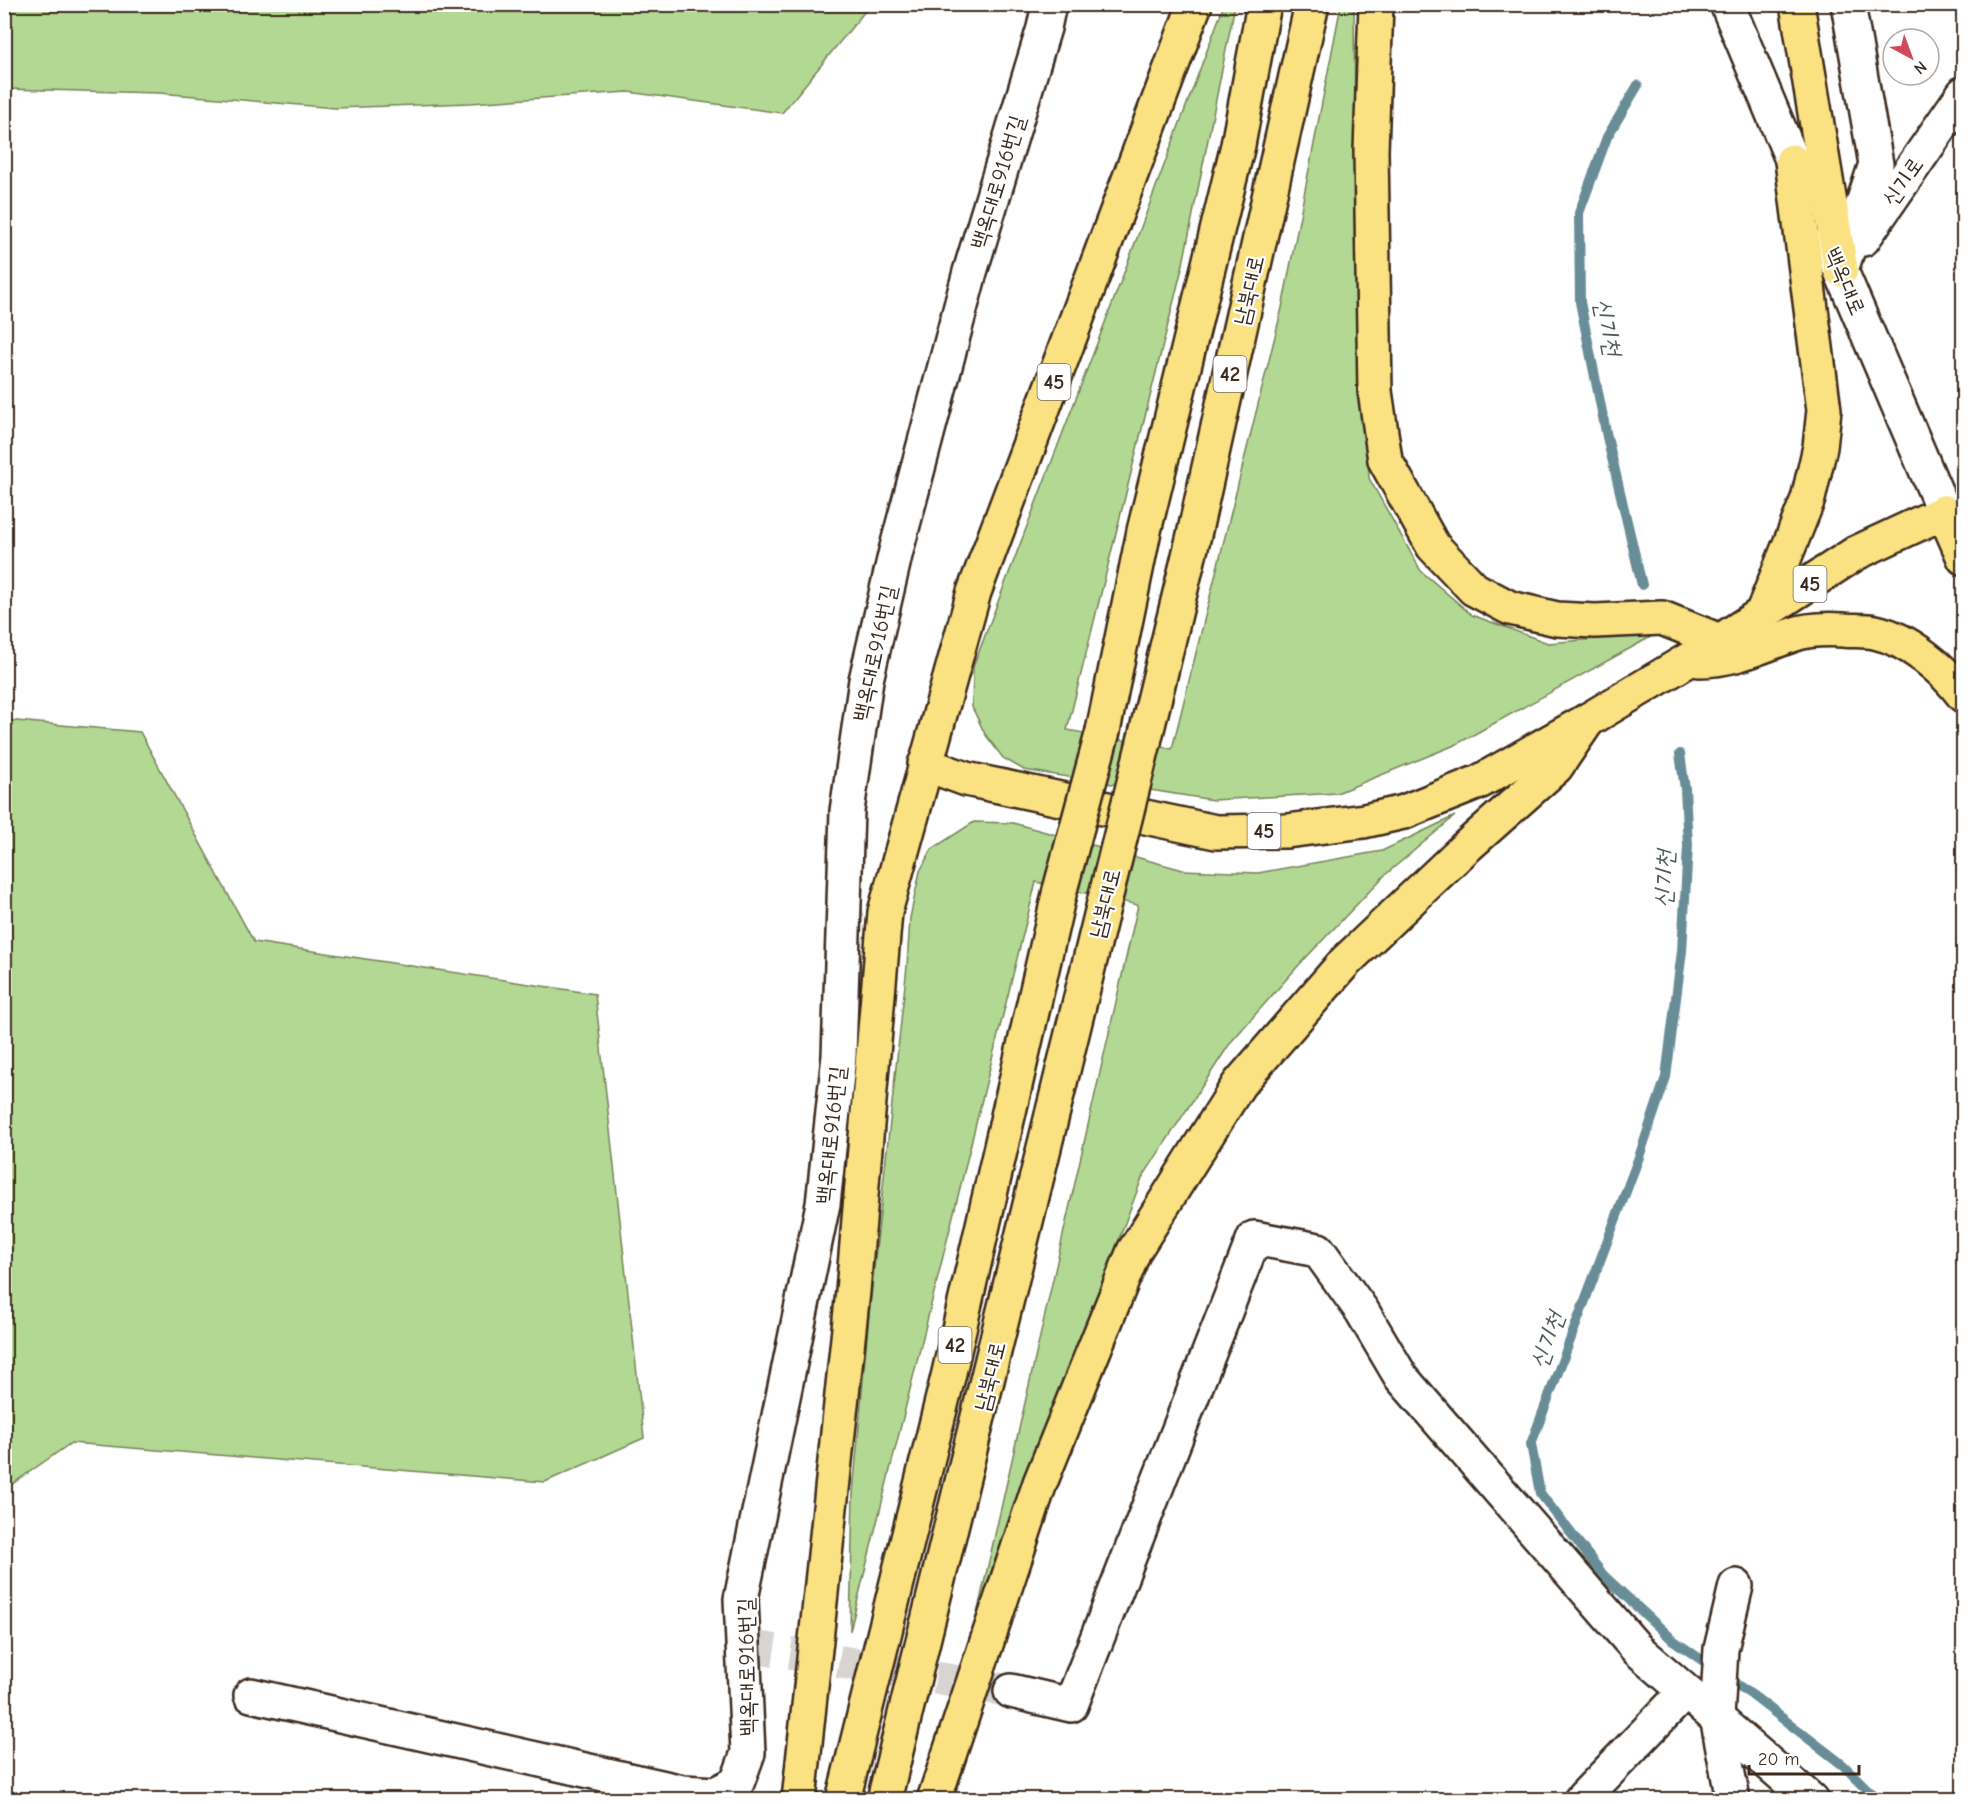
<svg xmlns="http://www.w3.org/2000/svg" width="1968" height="1804" font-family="'Comic Neue','Poor Story',sans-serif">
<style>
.green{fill:#b2d894;stroke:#768159;stroke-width:1.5}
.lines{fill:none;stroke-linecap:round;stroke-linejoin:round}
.stream{stroke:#698d97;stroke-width:10}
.minor-tunnel{stroke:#d8d4d2;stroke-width:33;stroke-dasharray:33 16;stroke-linecap:butt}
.minor-casing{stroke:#3b2a1e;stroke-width:38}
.major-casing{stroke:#3b2a1e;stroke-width:38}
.highway-casing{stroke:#3b2a1e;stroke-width:38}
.minor{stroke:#fff;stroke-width:33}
.major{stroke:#fae181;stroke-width:33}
.highway{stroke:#fae181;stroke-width:33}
.highway-bridge-casing{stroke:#3b2a1e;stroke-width:38;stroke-linecap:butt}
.highway-bridge{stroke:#fae181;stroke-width:33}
.labels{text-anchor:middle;stroke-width:4.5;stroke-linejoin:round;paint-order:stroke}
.shield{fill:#fff;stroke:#766a62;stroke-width:1.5}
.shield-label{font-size:21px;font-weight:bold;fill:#3b2a1e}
.street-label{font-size:22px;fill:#3b2a1e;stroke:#fff}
.water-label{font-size:24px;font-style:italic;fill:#525c5b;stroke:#fff}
</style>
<rect width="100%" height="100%" fill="#fff"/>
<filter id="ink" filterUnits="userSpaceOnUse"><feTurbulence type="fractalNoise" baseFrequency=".0167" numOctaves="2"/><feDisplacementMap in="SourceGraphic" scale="12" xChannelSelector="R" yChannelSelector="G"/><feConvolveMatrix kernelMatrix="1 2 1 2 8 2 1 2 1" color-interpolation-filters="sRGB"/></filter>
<g filter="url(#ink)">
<g class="green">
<polygon points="5,4 870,4 870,5 782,113 628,92 470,103 335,108 159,93 5,89"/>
<polygon points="1224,5 1235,5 1183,264 1067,730 1172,749 1282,308 1341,5 1354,5 1356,257 1369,478 1421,571 1472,615 1548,643 1656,634 1455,745 1337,793 1213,800 1024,770 1003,758 985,734 972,707 973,667 1119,286"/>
<polygon points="5,720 140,732 254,942 595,994 644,1438 545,1482 71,1443 5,1489"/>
<polygon points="1455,816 1385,875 1298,966 1231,1042 1142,1178 977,1614 1138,905 1036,882 850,1631 853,1493 869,1314 907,966 910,918 920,871 932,849 974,822 1013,823 1183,870 1258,873 1382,851"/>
</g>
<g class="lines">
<g class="stream">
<polyline points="1638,85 1607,137 1579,213 1580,302 1607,437 1642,585"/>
<polyline points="1680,754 1685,789 1688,846 1682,951 1666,1077 1639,1157 1531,1444 1540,1493 1604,1576 1673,1640 1752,1695 1843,1765 1878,1800"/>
</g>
<polyline class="minor-tunnel" points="742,1645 1011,1691"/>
<defs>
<g id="minor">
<polyline points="1727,4 1804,188"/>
<polyline points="1863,239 1964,93"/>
<polyline points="1829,243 1944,512 1964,508"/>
<polyline points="1841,270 1876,164 1848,4"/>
<polyline points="1011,1691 1071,1705 1254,1238 1318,1250 1362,1311 1401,1377 1638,1650 1811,1800"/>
<polyline points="251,1695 683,1792 715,1794 737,1783 748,1753 741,1599 823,1204 839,1056 847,811 866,680 896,551 970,272 1044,28 1049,4"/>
<polyline points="1581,1800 1685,1692"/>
<polyline points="1733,1800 1717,1717 1721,1649 1736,1586"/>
</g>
<polyline id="major" points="1944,512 1964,558"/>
<g id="highway">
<polyline points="1376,4 1371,151 1375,391 1385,460 1433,546 1474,589 1510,608 1557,619 1595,621 1662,618 1720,641"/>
<polyline points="1797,4 1841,270"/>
<polyline points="1762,614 1808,499 1820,447 1824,410 1792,161"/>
<path d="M1699 660C1734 660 1761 646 1792 635 1808 629 1826 629 1843 630 1853 631 1865 630 1875 632 1908 639 1944 669 1964 696"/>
<polyline points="1103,731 1144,531 1238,145 1264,4"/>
<polyline points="1144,742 1194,535 1312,4"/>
<polyline points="925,764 966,779 1216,832 1287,831 1364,821 1404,812 1479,782 1588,720 1720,641 1856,553 1944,512"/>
<polyline points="799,1800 853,1291 885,912 974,592 1195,4"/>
<polyline points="843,1800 948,1377 1060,890"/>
<polyline points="884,1800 1105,899"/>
<polyline points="934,1800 1040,1483 1134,1251 1239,1084 1345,962 1465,848 1556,767 1588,720"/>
</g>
</defs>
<use href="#minor" class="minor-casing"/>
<use href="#major" class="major-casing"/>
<use href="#highway" class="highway-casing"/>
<use href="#minor" class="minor"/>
<use href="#major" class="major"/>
<use href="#highway" class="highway"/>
<defs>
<g id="highway-bridge">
<polyline points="1060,890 1103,731"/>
<polyline points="1105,899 1144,742"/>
</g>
</defs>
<use href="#highway-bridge" class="highway-bridge-casing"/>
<use href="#highway-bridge" class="highway-bridge"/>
</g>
</g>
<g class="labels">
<g class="shield">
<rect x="1213.5" y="356" width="33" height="36" rx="4.5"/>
<rect x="1037.5" y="364" width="33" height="36" rx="4.5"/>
<rect x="1793.5" y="566" width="33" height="36" rx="4.5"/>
<rect x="1247.5" y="813" width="33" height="36" rx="4.5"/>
<rect x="938.5" y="1327" width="33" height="36" rx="4.5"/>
</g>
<g class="shield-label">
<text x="1230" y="381">42</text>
<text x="1054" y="389">45</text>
<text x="1810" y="591">45</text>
<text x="1264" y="838">45</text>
<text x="955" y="1352">42</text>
</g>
<g class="street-label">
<text transform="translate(1902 181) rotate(-55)" y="8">신기로</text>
<text transform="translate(997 182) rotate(-73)" y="8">백옥대로916번길</text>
<text transform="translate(1846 281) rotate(67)" y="8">백옥대로</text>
<text transform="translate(1248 290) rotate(-77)" y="8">남북대로</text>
<text transform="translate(874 653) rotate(-78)" y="8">백옥대로916번길</text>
<text transform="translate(1104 903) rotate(-76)" y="8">남북대로</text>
<text transform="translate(830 1135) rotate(-84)" y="8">백옥대로916번길</text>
<text transform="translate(989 1376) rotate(-76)" y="8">남북대로</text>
<text transform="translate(746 1667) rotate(-91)" y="8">백옥대로916번길</text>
</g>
<g class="water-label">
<text transform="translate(1608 327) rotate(79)" y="8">신기천</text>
<text transform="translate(1664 879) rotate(-87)" y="8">신기천</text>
<text transform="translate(1547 1340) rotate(-70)" y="8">신기천</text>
</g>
</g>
<rect width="1968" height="1804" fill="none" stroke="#fff" stroke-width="24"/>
<rect x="12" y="12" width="1944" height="1780" fill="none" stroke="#3b2a1e" stroke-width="2" filter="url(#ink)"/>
<g transform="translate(1911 57) rotate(139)"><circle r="28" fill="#ffffff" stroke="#b1aaa5" stroke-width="1.5"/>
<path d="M0-4.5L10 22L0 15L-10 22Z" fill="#d1495b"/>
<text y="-9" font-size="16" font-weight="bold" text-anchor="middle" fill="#3b2a1e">N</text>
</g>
<path d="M1749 1765v9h110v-9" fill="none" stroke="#3b2a1e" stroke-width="3"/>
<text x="1758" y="1765" font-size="18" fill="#3b2a1e" stroke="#ffffff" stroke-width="4.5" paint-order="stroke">20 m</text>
</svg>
